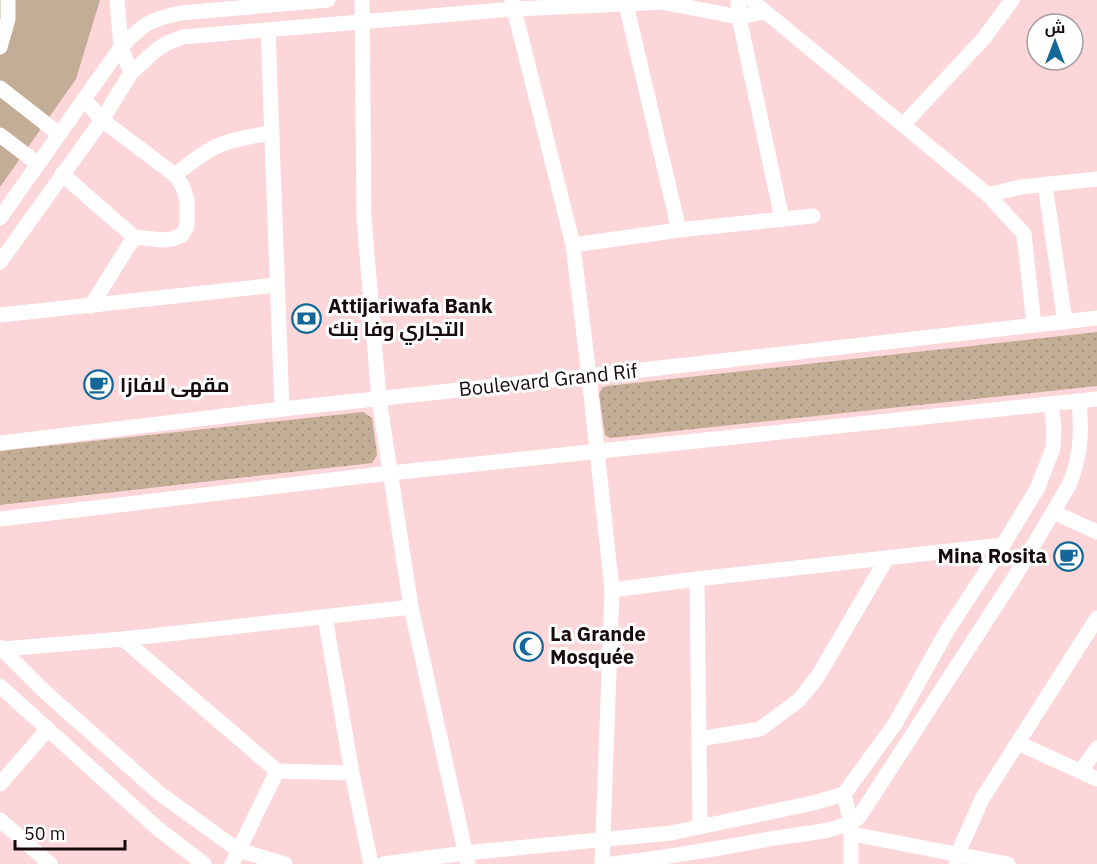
<svg xmlns="http://www.w3.org/2000/svg" width="1097" height="864" font-family="'IBM Plex Sans',Cairo,sans-serif">
<style>
.grass{fill:#c4ad96}
.garden{fill:url(#garden-dots)}
.lines{fill:none;stroke-linecap:round;stroke-linejoin:round}
.minor{stroke:#fff;stroke-width:15}
.labels{text-anchor:middle;stroke-width:6;stroke-linejoin:round;paint-order:stroke}
.poi-label{font-size:20px;font-weight:bold;fill:#170b0c;stroke:#fff;text-anchor:start}
.street-label{font-size:20px;fill:#170b0c;stroke:#fff}
</style>
<defs>
<pattern id="garden-dots" width="8" height="8" patternUnits="userSpaceOnUse" patternTransform="scale(1.5)"><rect width="8" height="8" fill="#c4ad96"/><path d="M2 2h.1M6 6h.1" fill="none" stroke="#a89480" stroke-width="1.8" stroke-linecap="round"/></pattern>
</defs>
<rect width="100%" height="100%" fill="#fcd6d9"/>
<polygon class="grass" points="0,0 100,0 76,79 0,187"/>
<g class="garden">
<polygon points="1097,332 1097,386 610,438 605,435 599,394 602,388 607,386"/>
<polygon points="363,412 372,418 377,455 372,463 0,505 0,451"/>
</g>
<g class="lines">
<g class="minor">
<polyline points="117,0 121,47 131,73"/>
<polyline points="362,0 364,218 379,399 411,607 468,864"/>
<polyline points="738,0 739,17 782,219"/>
<polyline points="751,0 988,195 1024,234 1034,325"/>
<polyline points="512,1 573,245 589,376 612,590 602,864"/>
<polyline points="626,4 679,230"/>
<polyline points="268,30 282,409"/>
<polyline points="0,47 8,19 8,0"/>
<polyline points="0,88 59,134"/>
<polyline points="84,99 102,120 175,175"/>
<polyline points="903,125 984,38 1012,0"/>
<polyline points="0,135 38,164"/>
<path d="M62 174 134 237 162 240 172 239 182 235 187 226V200L182 185 175 175C213 144 224 140 272 133"/>
<polyline points="1045,184 1065,322"/>
<polyline points="988,195 1021,187 1097,179"/>
<path d="M0 218 121 47C143 24 150 19 181 13L328 0"/>
<polyline points="573,245 679,230 813,216"/>
<polyline points="0,262 102,120 131,73 155,51 167,43 183,37 514,9 626,4 661,2 739,17 765,12"/>
<polyline points="91,306 134,237"/>
<polyline points="0,315 276,285"/>
<polyline points="0,443 282,409 589,376 1097,318"/>
<polyline points="1055,513 1097,532"/>
<polyline points="0,519 390,473 1097,399"/>
<polyline points="697,579 700,827"/>
<polyline points="612,590 697,579 1003,545"/>
<polyline points="325,617 352,773 371,864"/>
<polyline points="123,639 277,771 352,773"/>
<polyline points="0,647 44,691 159,793 238,850 285,864"/>
<polyline points="2,649 123,639 411,607"/>
<polyline points="0,686 157,828 204,864"/>
<polyline points="699,739 760,729 799,700 818,676 887,558"/>
<polyline points="1018,743 1097,779"/>
<polyline points="1081,771 1097,748"/>
<polyline points="0,784 47,730"/>
<polyline points="844,794 851,823 851,864"/>
<polyline points="0,820 50,864"/>
<polyline points="852,834 1008,864"/>
<polyline points="232,864 277,771"/>
<polyline points="383,864 465,853 671,833 813,803 844,794 895,724 947,631 1003,545 1038,487 1053,448 1054,429 1051,404"/>
<path d="M612 864C667 857 721 848 775 838 799 834 841 832 859 817L1014 578 1069 485C1081 457 1082 431 1079 401"/>
<polyline points="956,864 958,853 982,799 1097,618"/>
</g>
</g>
<defs>
<symbol id="bank-ring" viewBox="-11 -11 22 22"><circle r="9.5" fill="#fff" stroke="#136899" stroke-width="1.5"/><path d="M-6-4H6V4H-6ZM0-2.3a2.3 2.3 0 1 0 0 4.6a2.3 2.3 0 1 0 0-4.6Z" fill="#136899"/></symbol>
<symbol id="cafe-ring" viewBox="-11 -11 22 22"><circle r="9.5" fill="#fff" stroke="#136899" stroke-width="1.5"/><path d="M-5.5-4.5H6V0H3Q3 3.5 0 3.5H-2.5Q-5.5 3.5-5.5 0ZM3-3.2v2h1.7v-2ZM-6 4.5H4V6H-6Z" fill="#136899"/></symbol>
<symbol id="mosque-ring" viewBox="-11 -11 22 22"><circle r="9.5" fill="#fff" stroke="#136899" stroke-width="1.5"/><path d="M3.5-4.9A6 6 0 1 0 3.5 4.9A5 5 0 1 1 3.5-4.9Z" fill="#136899"/></symbol>
</defs>
<g fill-rule="evenodd">
<use href="#bank-ring" x="290" y="302" width="33" height="33"/>
<use href="#cafe-ring" x="82" y="368" width="33" height="33"/>
<use href="#cafe-ring" x="1052" y="540" width="33" height="33"/>
<use href="#mosque-ring" x="512" y="630" width="33" height="33"/>
</g>
<g class="labels">
<g class="poi-label">
<text x="328" y="313">Attijariwafa Bank<tspan x="328" dy="23">التجاري وفا بنك</tspan></text>
<text x="120" y="392">مقهى لافازا</text>
<text x="1047" y="563" text-anchor="end">Mina Rosita</text>
<text x="550" y="641">La Grande<tspan x="550" dy="23">Mosquée</tspan></text>
</g>
<g class="street-label">
<text transform="translate(548 380) rotate(-6)" y="7">Boulevard Grand Rif</text>
</g>
</g>
<g transform="translate(1055 42)"><circle r="28" fill="#ffffff" stroke="#a29d9e" stroke-width="1.5"/>
<path d="M0-4.5L10 22L0 15L-10 22Z" fill="#136899"/>
<text y="-9" font-size="16" font-weight="bold" text-anchor="middle" fill="#170b0c">ش</text>
</g>
<path d="M15 840v9h110v-9" fill="none" stroke="#170b0c" stroke-width="3"/>
<text x="24" y="840" font-size="18" fill="#170b0c" stroke="#ffffff" stroke-width="4.5" paint-order="stroke">50 m</text>
</svg>
